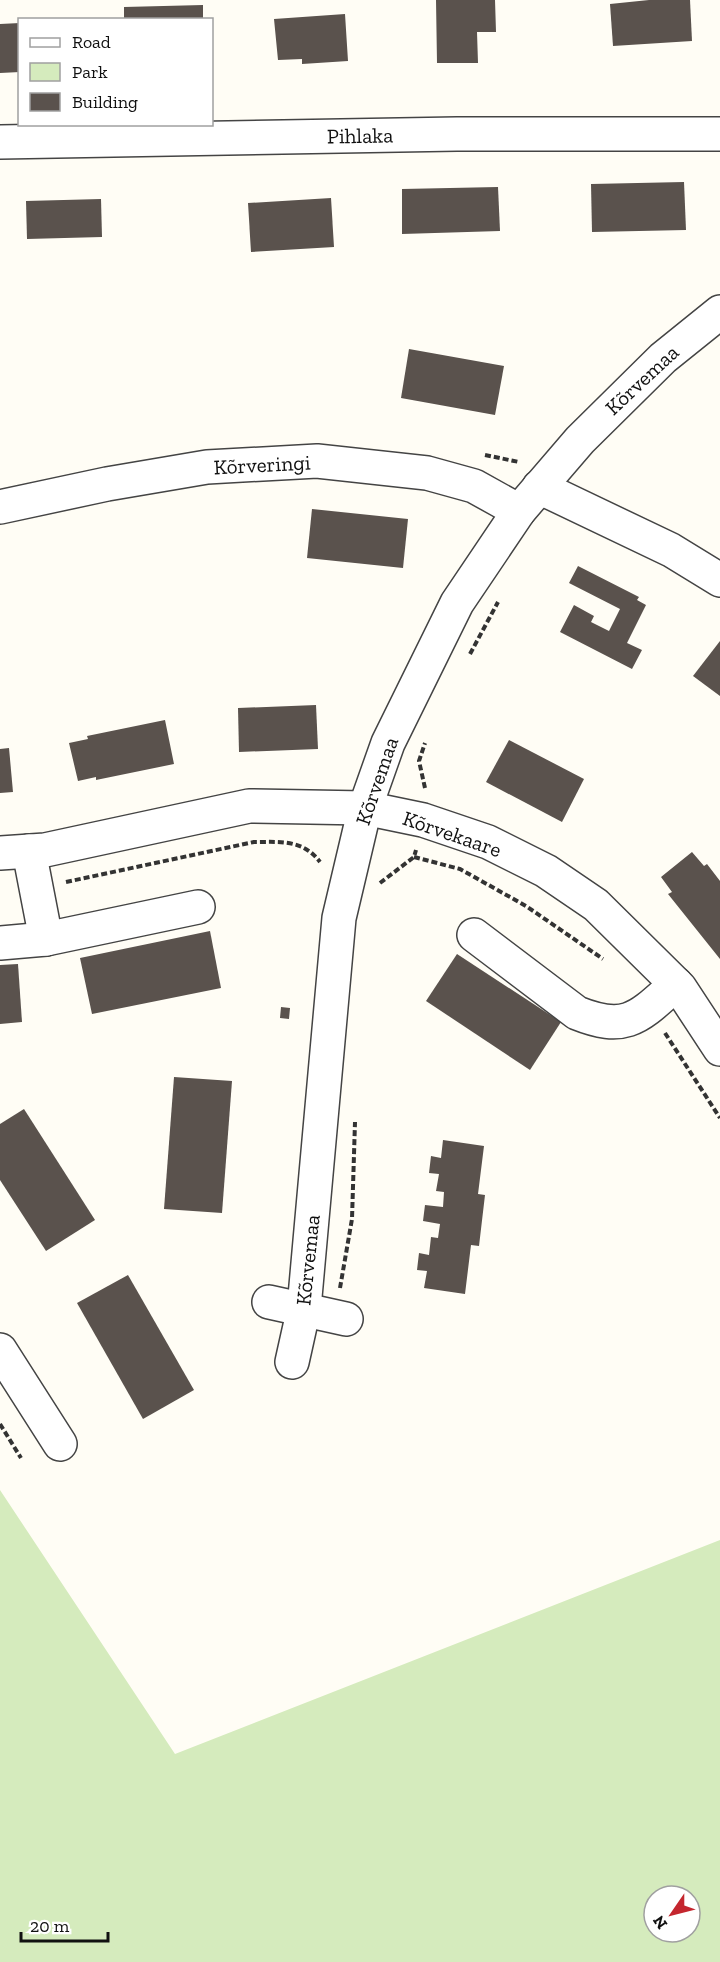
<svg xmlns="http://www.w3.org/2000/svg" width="720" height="1962" font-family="'Zilla Slab',serif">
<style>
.green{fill:#d5ebbd;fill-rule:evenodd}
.building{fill:#5a524d}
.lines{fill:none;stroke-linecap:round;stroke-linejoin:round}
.minor-casing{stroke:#444;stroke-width:36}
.path{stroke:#333;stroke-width:4;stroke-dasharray:6 3;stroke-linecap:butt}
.minor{stroke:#fff;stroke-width:33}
.labels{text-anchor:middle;stroke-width:6;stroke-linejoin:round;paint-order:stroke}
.street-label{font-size:21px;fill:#111;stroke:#fff}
</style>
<rect width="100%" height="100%" fill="#fffdf5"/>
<path class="green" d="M0 1490 175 1754 720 1540V1962H0ZM654 1896H690V1932H654Z"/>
<g class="building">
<polygon points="436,0 495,0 496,32 477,32 478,63 437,63"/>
<polygon points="649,0 690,0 692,41 613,46 610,4"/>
<polygon points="203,5 203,20 124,20 124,7"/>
<polygon points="345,14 348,61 302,64 302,59 278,60 274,19"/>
<polygon points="20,23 20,72 0,73 0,24"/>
<polygon points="684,182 686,230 592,232 591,184"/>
<polygon points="498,187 500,231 402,234 402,189"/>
<polygon points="331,198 334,247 251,252 248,203"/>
<polygon points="101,199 102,237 27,239 26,201"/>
<polygon points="409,349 504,366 495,415 401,398"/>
<polygon points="312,509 408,519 403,568 307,558"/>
<polygon points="578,566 639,597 637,600 646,605 627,643 642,650 632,669 560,632 574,605 594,616 591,622 609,631 620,609 569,583"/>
<polygon points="720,641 720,696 693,676"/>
<polygon points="316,705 318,749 239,752 238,708"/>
<polygon points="165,720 174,764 96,780 96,777 78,781 69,743 88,739 87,736"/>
<polygon points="509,740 584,779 562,822 486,782"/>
<polygon points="9,748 13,792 0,793 0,749"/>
<polygon points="692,852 704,866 707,864 720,881 720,959 668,894 672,892 661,877"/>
<polygon points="210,931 221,988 92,1014 80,958"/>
<polygon points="457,954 561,1022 530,1070 426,1001"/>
<polygon points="18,964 22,1022 0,1024 0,965"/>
<polygon points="281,1007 290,1008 289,1019 280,1018"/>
<polygon points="174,1077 232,1081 222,1213 164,1209"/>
<polygon points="24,1109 95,1220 46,1251 0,1180 0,1124"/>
<polygon points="443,1140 484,1146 478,1194 485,1195 479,1246 471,1245 465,1294 424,1288 427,1271 417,1270 419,1253 429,1255 431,1237 438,1238 440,1224 423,1221 425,1205 443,1207 444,1192 436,1191 439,1174 429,1173 431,1156 441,1158"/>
<polygon points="128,1275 194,1390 143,1419 77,1303"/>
</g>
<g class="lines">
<defs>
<g id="minor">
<polyline points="0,142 457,134 720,134"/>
<polyline points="539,487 671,550 720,580"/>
<polyline points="0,507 107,484 207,467 317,461 427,473 474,486 519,511"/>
<polyline points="29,851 46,939 198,907"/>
<polyline points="0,853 45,850 249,806 365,808 423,820 488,842 546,871 596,905 680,988 720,1049"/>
<path d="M474 935 577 1013C627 1033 639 1017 676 984"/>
<polyline points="0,943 46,939"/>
<polyline points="269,1302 346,1319"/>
<polyline points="0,1350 60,1444"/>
<polyline points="292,1362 304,1308 339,918 365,808 388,743 457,603 519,511 580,440 663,358 720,312"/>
</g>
</defs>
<use href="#minor" class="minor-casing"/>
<g class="path">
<polyline points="485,455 519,462"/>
<polyline points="470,654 498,602"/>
<polyline points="425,788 419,761 425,743"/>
<polyline points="414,857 460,869 526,906 603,959"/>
<path d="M66 882 254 842C280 842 303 839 320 862"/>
<polyline points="380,883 414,857 416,850"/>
<polyline points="665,1033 720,1118"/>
<polyline points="340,1288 352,1219 355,1122"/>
<polyline points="0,1424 21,1458"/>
</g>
<use href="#minor" class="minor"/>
</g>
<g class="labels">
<g class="street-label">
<text transform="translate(360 136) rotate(-1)" y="7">Pihlaka</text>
<text transform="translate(642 380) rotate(-43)" y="7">Kõrvemaa</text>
<text transform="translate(262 465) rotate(-3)" y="7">Kõrveringi</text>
<text transform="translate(377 781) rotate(-71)" y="7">Kõrvemaa</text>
<text transform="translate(452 834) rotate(19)" y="7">Kõrvekaare</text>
<text transform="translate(308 1260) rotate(-84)" y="7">Kõrvemaa</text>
</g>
</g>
<rect x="18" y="18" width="195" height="108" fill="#ffffff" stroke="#a0a0a0" stroke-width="1.5"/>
<rect x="30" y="38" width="30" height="9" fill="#ffffff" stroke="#a0a0a0" stroke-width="1.5"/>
<text x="72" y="48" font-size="18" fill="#111111">Road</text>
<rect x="30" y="63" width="30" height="18" fill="#d5ebbd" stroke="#a0a0a0" stroke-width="1.5"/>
<text x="72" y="78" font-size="18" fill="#111111">Park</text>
<rect x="30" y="93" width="30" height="18" fill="#5a524d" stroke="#a0a0a0" stroke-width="1.5"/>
<text x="72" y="108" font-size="18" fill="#111111">Building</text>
<g transform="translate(672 1914) rotate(235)"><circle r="28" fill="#ffffff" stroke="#a0a0a0" stroke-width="1.5"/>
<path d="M0-4.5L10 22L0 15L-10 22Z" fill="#c4262e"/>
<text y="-9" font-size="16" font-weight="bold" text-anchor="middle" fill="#111111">N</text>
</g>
<path d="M21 1932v9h87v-9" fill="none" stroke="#111111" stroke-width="3"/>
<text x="30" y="1932" font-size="18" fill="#111111" stroke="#ffffff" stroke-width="4.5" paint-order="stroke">20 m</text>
</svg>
